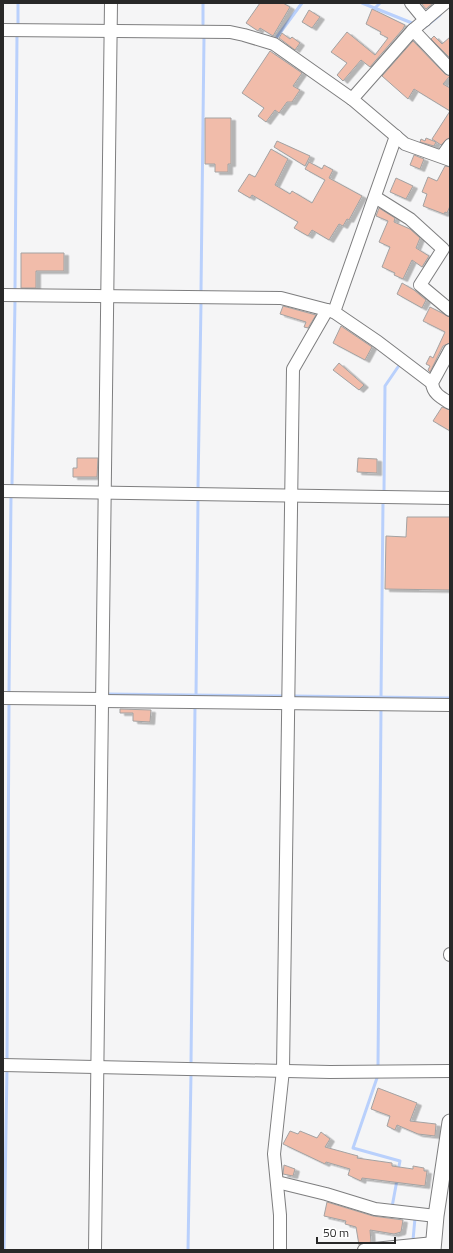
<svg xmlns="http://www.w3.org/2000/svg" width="453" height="1253" font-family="'Titillium Web',sans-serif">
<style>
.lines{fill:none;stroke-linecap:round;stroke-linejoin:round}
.stream{stroke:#b9d0fc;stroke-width:3}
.building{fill:#f1bcaa;stroke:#a3a2a2;filter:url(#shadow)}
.minor-casing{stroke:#7e7e7f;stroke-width:14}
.tertiary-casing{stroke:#7e7e7f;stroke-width:17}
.minor{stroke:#fff;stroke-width:12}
.tertiary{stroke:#fff;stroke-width:15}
</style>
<defs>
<filter id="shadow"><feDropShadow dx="4.5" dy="2.5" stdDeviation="0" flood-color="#0004"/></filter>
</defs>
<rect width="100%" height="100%" fill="#f5f5f6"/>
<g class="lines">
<g class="stream">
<polyline points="362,3 412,23"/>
<polyline points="374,9 380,3"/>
<polyline points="18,23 18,3"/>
<polyline points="203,24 203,3"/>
<polyline points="425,27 440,15"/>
<polyline points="277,37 302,3"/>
<polyline points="15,289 17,35"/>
<polyline points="201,291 204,37"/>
<polyline points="12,484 15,300"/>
<polyline points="198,487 201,303"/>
<polyline points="384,490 385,386 400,364"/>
<polyline points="9,694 11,497"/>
<polyline points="106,694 286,696"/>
<polyline points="196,696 198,500"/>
<polyline points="292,696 450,698"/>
<polyline points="381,699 383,502"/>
<polyline points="7,1060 9,703"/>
<polyline points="191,1063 195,706"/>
<polyline points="378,1066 381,709"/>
<polyline points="378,1075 353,1148 400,1161 398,1171"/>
<polyline points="393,1207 392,1207 397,1180"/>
<polyline points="413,1240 415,1218"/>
<polyline points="4,1250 7,1069"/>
<polyline points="188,1250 191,1074"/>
</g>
</g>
<g class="building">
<polygon points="260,3 283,3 290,7 273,36 260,28 258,31 246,23"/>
<polygon points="421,3 433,3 426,9"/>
<polygon points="372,9 405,25 403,29 370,67 361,60 343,81 337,75 347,63 331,52 347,32 375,55 388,38 380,34 381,32 366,24"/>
<polygon points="309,10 320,17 312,28 302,22"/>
<polygon points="282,33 290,39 292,37 300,43 295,50 279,38"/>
<polygon points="434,36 442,44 450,37 450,58 431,39"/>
<polygon points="413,41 445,74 450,76 443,84 450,88 450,137 441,145 432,139 450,111 414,89 408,99 382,76"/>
<polygon points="270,51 302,73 293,86 300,90 292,102 287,102 279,113 275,110 266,122 258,116 264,108 242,93"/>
<polygon points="205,118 231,118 231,164 228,164 228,172 215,172 215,164 205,164"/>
<polygon points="426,138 436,142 434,146 420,142 421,139 425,141"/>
<polygon points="277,141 310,156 305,166 274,147"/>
<polygon points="271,149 288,159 275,185 290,194 292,191 312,203 325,180 305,169 309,162 322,169 324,165 333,170 329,178 362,196 349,220 347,219 343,226 339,224 329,240 312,230 308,236 294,228 298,222 252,195 250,198 238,191 249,174 255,177"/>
<polygon points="414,155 424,159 420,169 410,165"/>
<polygon points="445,166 450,167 450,206 447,213 445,212 444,214 423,206 427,194 422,192 428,177 437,181"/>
<polygon points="396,178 413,186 406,199 390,192"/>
<polygon points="379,208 395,218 394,222 410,229 420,238 416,248 429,256 422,267 412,260 403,279 394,275 395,273 382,267 390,247 379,242 388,221 376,216"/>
<polygon points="21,253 64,253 64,271 36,271 36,288 21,288"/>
<polygon points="402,283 414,290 426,300 422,308 397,294"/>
<polygon points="283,306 316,315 308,328 304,327 306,322 280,314"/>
<polygon points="430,307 450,317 450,343 443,346 430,372 428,370 430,366 426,364 430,356 433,358 445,332 423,321"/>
<polygon points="341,326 372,347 365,360 333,343"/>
<polygon points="339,363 364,385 359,390 333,370"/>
<polygon points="442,407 450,410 450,431 433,421"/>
<polygon points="77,458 98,458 97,477 73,477 73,468 77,468"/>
<polygon points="358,458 377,459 377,473 357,472"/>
<polygon points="407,517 450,517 450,590 385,589 386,536 406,537"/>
<polygon points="120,709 151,710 150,722 133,721 133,713 120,713"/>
<polygon points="378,1088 417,1103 410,1121 436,1124 435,1136 418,1134 397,1125 395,1130 387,1126 390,1116 371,1109"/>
<polygon points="290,1131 298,1134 300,1131 317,1138 321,1132 330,1139 325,1147 358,1156 357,1158 392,1163 392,1166 413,1169 413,1166 424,1168 424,1171 427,1171 425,1186 362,1178 361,1181 348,1175 350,1169 326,1162 325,1164 283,1144"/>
<polygon points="284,1165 295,1169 293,1176 283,1174"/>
<polygon points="327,1202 373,1216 403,1220 401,1232 394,1234 370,1230 371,1242 359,1245 356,1227 345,1224 346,1221 324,1216"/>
</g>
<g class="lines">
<defs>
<g id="minor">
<polyline points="411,3 425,20"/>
<polyline points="445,3 413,30 450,69"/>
<polyline points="3,30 230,32 244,35 274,44 352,99 405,144 450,160"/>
<polyline points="352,99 413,30"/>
<polyline points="442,156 450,145"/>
<polyline points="375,197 410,219 443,249 420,285 450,310"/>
<polyline points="3,295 281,298 327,310"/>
<polyline points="334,312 396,136"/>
<path d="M450 350 432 383C433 394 442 398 450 403"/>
<polyline points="3,491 450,498"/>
<polyline points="3,698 102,699"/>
<polyline points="102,701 450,705"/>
<polyline points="450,954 450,955"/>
<polyline points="3,1065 330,1072 450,1071"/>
<polyline points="277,1182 326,1194 375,1209 436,1216"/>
<polyline points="95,1250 111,3"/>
<polyline points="280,1250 280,1215 274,1154 283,1070 293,369 327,310 334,312 378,342 432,383"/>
<polyline points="364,1250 434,1243"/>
</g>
<polyline id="tertiary" points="433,1250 436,1216 450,1122"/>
</defs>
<use href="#minor" class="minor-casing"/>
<use href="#tertiary" class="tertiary-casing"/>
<use href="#minor" class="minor"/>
<use href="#tertiary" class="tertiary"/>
</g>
<rect width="453" height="1253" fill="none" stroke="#282828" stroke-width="8"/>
<path d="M317 1237v6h78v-6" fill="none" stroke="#282828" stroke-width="2"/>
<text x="323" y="1237" font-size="12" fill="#282828" stroke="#ffffff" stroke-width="3" paint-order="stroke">50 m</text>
</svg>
